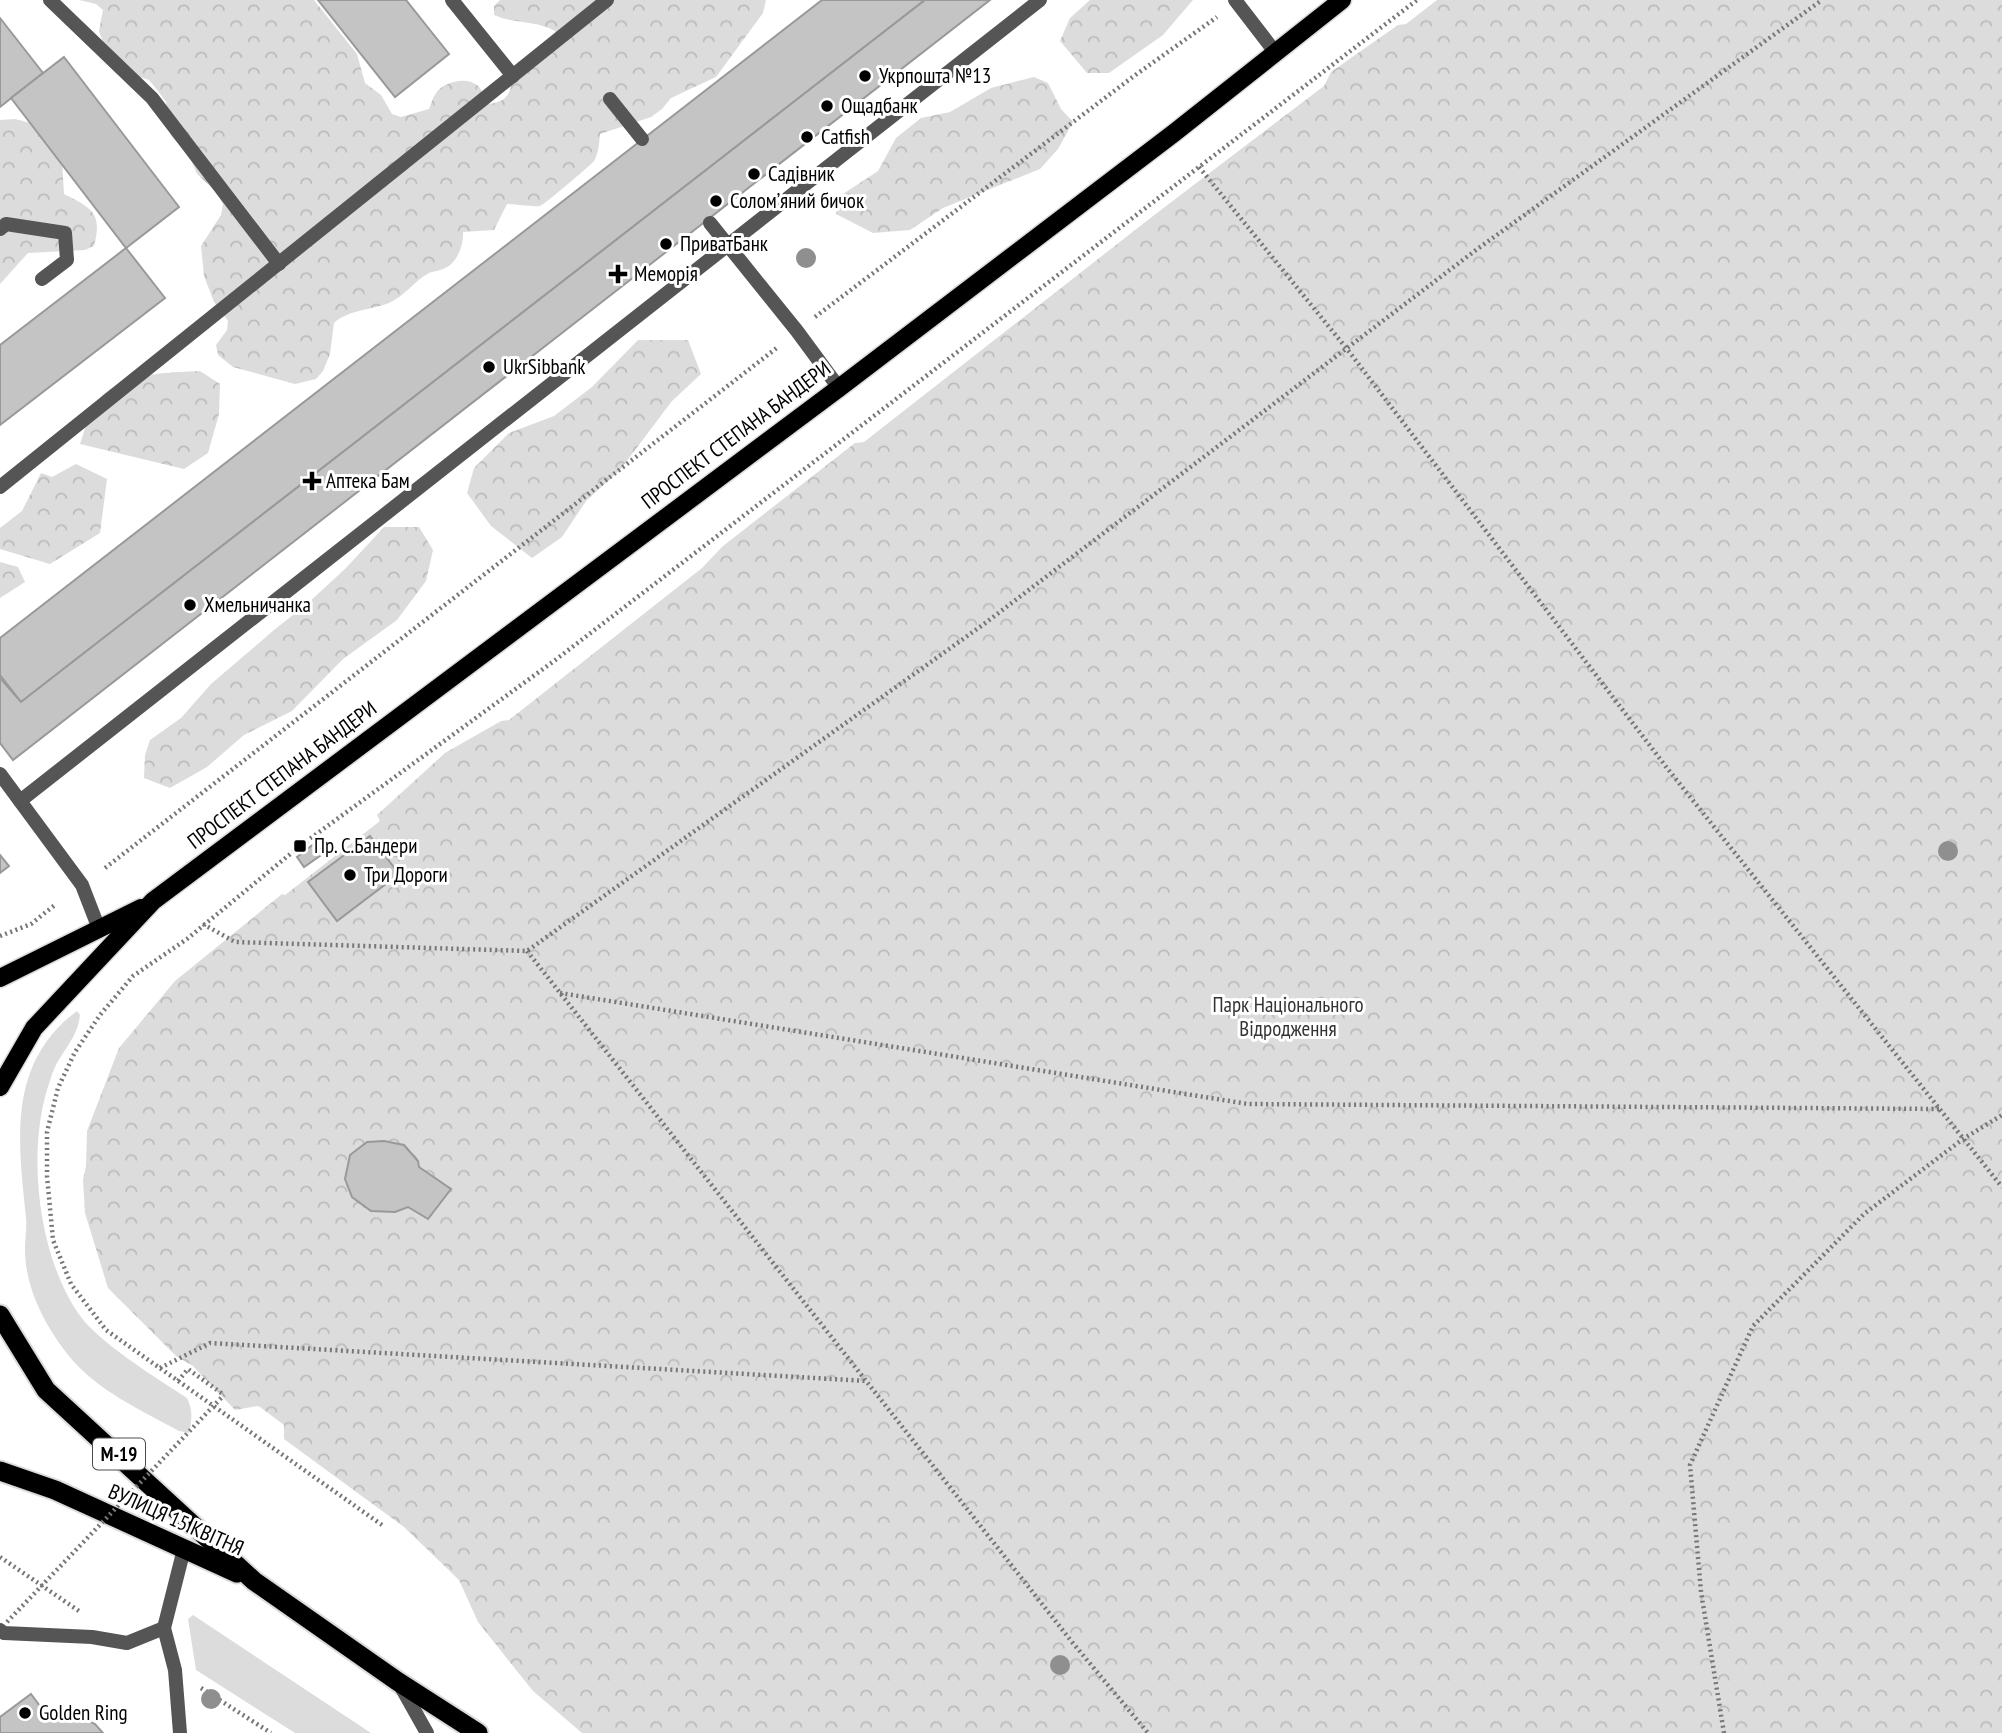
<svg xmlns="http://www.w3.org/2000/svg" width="2002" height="1733" font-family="'PT Sans Narrow',sans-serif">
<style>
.grass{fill:#dcdcdc}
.forest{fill:url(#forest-crowns)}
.building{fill:#c4c4c4;stroke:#999;stroke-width:2}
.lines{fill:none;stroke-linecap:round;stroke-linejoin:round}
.primary-casing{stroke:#dbdbdb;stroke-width:21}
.trunk-casing{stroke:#dbdbdb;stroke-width:23}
.path{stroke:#777;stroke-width:4.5;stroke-dasharray:2 3.5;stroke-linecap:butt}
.service{stroke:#555;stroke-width:14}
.primary{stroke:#000;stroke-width:18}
.trunk{stroke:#000;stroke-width:19}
.path-bridge{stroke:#777;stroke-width:4.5;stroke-dasharray:2 3.5;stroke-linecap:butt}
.tree{fill:#8f8f8f}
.poi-dot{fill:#000;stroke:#fff;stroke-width:2.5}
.labels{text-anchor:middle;stroke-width:6;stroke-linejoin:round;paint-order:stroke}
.shield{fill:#fff;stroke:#4c4c4c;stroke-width:2}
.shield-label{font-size:19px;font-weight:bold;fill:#000}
.poi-label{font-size:21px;fill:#000;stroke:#fff;text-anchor:start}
.street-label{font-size:21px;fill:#000;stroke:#fff}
.park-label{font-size:21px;fill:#333;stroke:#fff}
</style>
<defs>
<pattern id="forest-crowns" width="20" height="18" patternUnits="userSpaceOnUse" patternTransform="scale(1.75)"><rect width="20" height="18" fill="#dcdcdc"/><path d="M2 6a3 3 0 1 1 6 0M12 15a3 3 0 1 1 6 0" fill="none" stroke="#bbb"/></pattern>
</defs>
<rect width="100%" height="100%" fill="#fff"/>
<g class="grass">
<path d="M77 1011 80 1015C78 1036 64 1049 55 1067 51 1076 48 1087 45 1097 28 1163 40 1257 78 1313 96 1341 158 1379 187 1398 193 1411 192 1419 189 1433L179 1431C141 1410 96 1390 69 1356 45 1326 25 1288 25 1249 25 1238 27 1228 26 1217 18 1141 7 1063 77 1011Z"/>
<polygon points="193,1615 371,1733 295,1733 196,1670 188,1619"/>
</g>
<g class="forest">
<path d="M79 0H314L357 54 365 83 381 95 392 114 401 117 429 109C431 104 433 97 436 93 443 82 466 76 477 85 482 89 485 98 488 104 512 102 510 89 515 69L557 43 555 31C536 20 514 24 494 15V6L500 0H766L763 13 716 77 671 98 662 109 651 117 600 134C599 143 599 152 594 161 592 164 544 205 540 206 530 207 518 204 507 204L494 230 463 232C464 245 457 263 445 268 440 271 434 271 429 273 414 281 405 296 389 303 372 310 347 310 334 323L330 354 323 371 316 379 295 384 233 367 218 355 216 345 227 330 228 321 214 302 204 276 201 246 221 215 223 204 216 192 197 174 188 153 171 136 168 125 166 102 158 91 149 80 122 71 108 57 99 31 103 10 96 4Z"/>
<polygon points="1090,0 1193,0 1163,35 1109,73 1087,73 1060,41 1070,18"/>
<polygon points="1437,0 2002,0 2002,1733 582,1733 533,1691 478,1622 459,1580 404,1527 284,1439 284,1425 260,1407 257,1406 235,1410 193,1366 176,1356 108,1288 85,1213 83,1180 86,1166 87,1131 119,1048 175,981 282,894 285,895 380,821 377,815 445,753 501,721 509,720 702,568 723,546 855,443 864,442 1153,216 1324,86 1331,72 1398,25 1406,24"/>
<polygon points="1034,77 1048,83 1061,109 1073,122 1058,149 1040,169 943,208 910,230 873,233 836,214 840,196 878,171 896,138 921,118 950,112 991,88"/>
<path d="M15 119 34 124 62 160 64 194C91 208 103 212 94 246L85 250 28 253 0 284V120Z"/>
<polygon points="638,340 688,340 701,374 672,401 620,470 586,501 562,537 532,558 491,526 467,493 474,468 509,433 554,416 592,387"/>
<path d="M200 371 220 384 219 414 208 453 184 469 80 444C84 433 86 422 91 412 109 372 163 373 200 371Z"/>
<polygon points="76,464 107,479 100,533 50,564 0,549 0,528 22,511 41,473 52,477"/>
<polygon points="384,527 419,527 433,550 426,581 397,620 343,659 292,711 244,735 207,767 170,788 144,778 145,755 150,740 181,718 211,684 274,630 307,604 346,568"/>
<polygon points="0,562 18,567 25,582 0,598"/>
</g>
<g class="building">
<polygon points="318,0 406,0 449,54 395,97"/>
<polygon points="822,0 925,0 21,702 0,675 0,638"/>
<polygon points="925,0 990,0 13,760 0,743 0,678 21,702"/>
<polygon points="0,18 43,73 0,107"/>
<polygon points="64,57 179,207 126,248 11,98"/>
<polygon points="126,248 165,298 0,425 0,345"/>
<polygon points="370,836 399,874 337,921 308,882"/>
<polygon points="319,840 327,851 304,867 297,857"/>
<polygon points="0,855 9,866 0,873"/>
<polygon points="384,1141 404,1145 418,1161 419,1167 451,1189 428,1219 408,1207 395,1212 371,1211 352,1197 345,1179 350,1155 367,1142"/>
<polygon points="31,1694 46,1714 54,1712 75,1714 95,1724 103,1733 0,1733 0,1717"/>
</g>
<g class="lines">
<defs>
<g id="primary">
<polyline points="0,978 141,908"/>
<polyline points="0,1087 34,1028 153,901 839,388 1174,133 1342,0"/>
</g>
<g id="trunk">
<polyline points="0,1315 46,1390 254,1581 397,1681 478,1733"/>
<polyline points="0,1471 55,1490 237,1573"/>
</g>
</defs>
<use href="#primary" class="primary-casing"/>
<use href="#trunk" class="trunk-casing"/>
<g class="path">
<polyline points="1199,167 1347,349 1667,768 2002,1187"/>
<polyline points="815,317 1134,76 1217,17"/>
<polyline points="105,868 778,347"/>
<polyline points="203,924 235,942 527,951 984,624 1476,250 1822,0"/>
<polyline points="0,936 31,924 56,904"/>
<polyline points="527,951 1072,1642 1148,1733"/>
<polyline points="560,993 1248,1104 1939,1109"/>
<polyline points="160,1368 210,1343 867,1381"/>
<polyline points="178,1381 188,1369 224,1395"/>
<polyline points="382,1525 106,1330 71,1284 53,1240 47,1176 47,1132 58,1088 75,1052 100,1015 133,976 187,939 300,846 554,661 1417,0"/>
<polyline points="0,1557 79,1611"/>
<polyline points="201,1688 271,1733"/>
<polyline points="1724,1733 1701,1592 1690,1465 1753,1326 1864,1214 1963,1139 2002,1115"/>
</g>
<g class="service">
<polyline points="50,0 152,98 279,264"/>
<polyline points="452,0 513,76"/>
<polyline points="1235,0 1275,52"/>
<polyline points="610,99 642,139"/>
<polyline points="710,223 797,331 839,388"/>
<polyline points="0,229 6,224 65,233 67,260 42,279"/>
<polyline points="0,487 607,0"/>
<polyline points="0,774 82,885 99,929"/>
<polyline points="20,801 1040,0"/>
<polyline points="0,1630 4,1633 92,1637 127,1643 164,1628"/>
<polyline points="400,1685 427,1733"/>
<polyline points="180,1733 175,1670 164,1628 184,1549"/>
</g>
<use href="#primary" class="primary"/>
<use href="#trunk" class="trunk"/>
<polyline class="path-bridge" points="7,1622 224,1395"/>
</g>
<g class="tree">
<circle cx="806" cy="258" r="10"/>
<circle cx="1948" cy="851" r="10"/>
<circle cx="1060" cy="1665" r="10"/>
<circle cx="211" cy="1699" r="10"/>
</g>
<g class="poi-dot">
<circle cx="865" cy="76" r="7"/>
<circle cx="827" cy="106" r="7"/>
<circle cx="807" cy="137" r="7"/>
<circle cx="754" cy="174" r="7"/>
<circle cx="716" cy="201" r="7"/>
<circle cx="666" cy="244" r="7"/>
<path d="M614.5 263.5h7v7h7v7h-7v7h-7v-7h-7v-7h7z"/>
<circle cx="489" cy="367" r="7"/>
<path d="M308.5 470.5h7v7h7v7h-7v7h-7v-7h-7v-7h7z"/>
<circle cx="190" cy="605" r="7"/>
<rect x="293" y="839" width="14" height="14" rx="3.5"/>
<circle cx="350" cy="875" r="7"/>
<circle cx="25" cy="1713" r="7"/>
</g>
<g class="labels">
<rect class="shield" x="93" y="1438.5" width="52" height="31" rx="5"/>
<g class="shield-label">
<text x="119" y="1461">М-19</text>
</g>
<g class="poi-label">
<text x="879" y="83">Укрпошта №13</text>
<text x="841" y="113">Ощадбанк</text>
<text x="821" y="144">Catfish</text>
<text x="768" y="181">Садівник</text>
<text x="730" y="208">Соломʼяний бичок</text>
<text x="680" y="251">ПриватБанк</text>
<text x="634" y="281">Меморія</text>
<text x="503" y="374">UkrSibbank</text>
<text x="326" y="488">Аптека Бам</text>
<text x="204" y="612">Хмельничанка</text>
<text x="314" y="853">Пр. С.Бандери</text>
<text x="364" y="882">Три Дороги</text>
<text x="39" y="1720">Golden Ring</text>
</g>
<g class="street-label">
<text transform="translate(736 435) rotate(-37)" y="7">ПРОСПЕКТ СТЕПАНА БАНДЕРИ</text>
<text transform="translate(282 775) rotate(-37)" y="7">ПРОСПЕКТ СТЕПАНА БАНДЕРИ</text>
<text transform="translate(176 1520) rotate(24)" y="7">ВУЛИЦЯ 15 КВІТНЯ</text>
</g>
<g class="park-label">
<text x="1288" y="1012">Парк Національного<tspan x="1288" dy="24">Відродження</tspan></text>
</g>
</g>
</svg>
